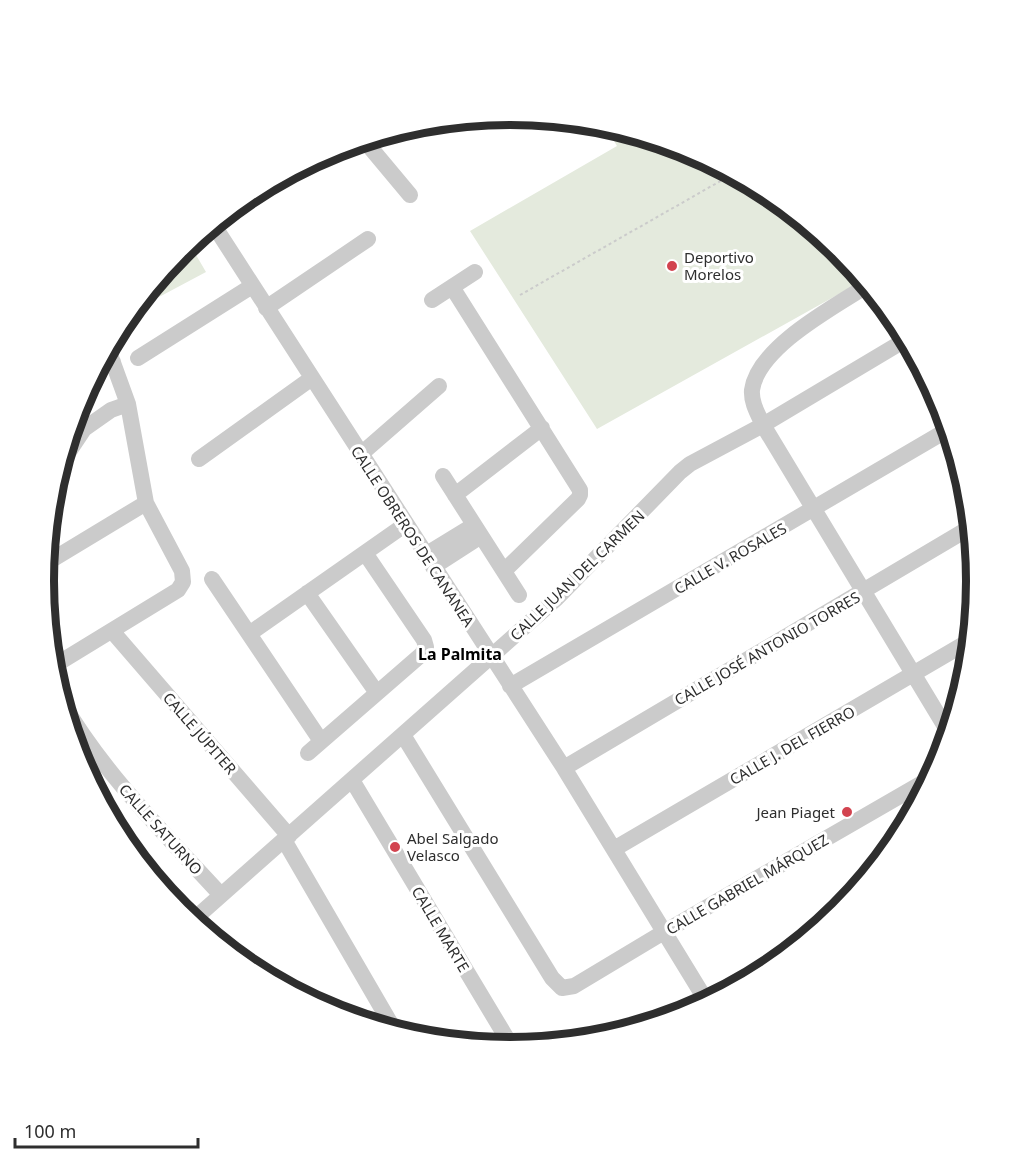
<svg xmlns="http://www.w3.org/2000/svg" width="1020" height="1162" font-family="'Noto Sans',sans-serif">
<style>
.pitch{fill:#e4eadd}
.lines{fill:none;stroke-linecap:round;stroke-linejoin:round}
.path{stroke:#cbcbcb;stroke-width:2;stroke-dasharray:3 3;stroke-linecap:butt}
.minor{stroke:#cbcbcb;stroke-width:16}
.poi-dot{fill:#d2434f;stroke:#fff;stroke-width:2}
.labels{text-anchor:middle;dominant-baseline:central;stroke-width:6;stroke-linejoin:round;paint-order:stroke}
.poi-label{font-size:15px;fill:#2e2e2e;stroke:#fff;text-anchor:start}
.street-label{font-size:15px;fill:#2e2e2e;stroke:#fff}
.neighbourhood-label{font-size:16px;font-weight:bold;fill:#000;stroke:#fff}
.rim{fill:none;stroke:#2e2e2e;stroke-width:8}
</style>
<rect width="100%" height="100%" fill="#fff"/>
<path class="pitch" d="M604 124 689 150 769 193 840 251 864 280 597 429 470 231 617 146Z
M189 243 206 272 129 313 180 251Z"/>
<g class="lines">
<path class="path" d="M520 295 731 175 728 171"/>
<path class="minor" d="M364 140 410 195
M213 224 564 768 707 1002
M868 285C834 307 758 347 752 390 751 403 758 414 763 425L949 733
M452 287 580 490V495L578 499 504 571
M432 300 475 272
M266 308 368 239
M138 358 252 286
M95 372 113 362
M361 454 439 386
M199 459 312 378
M60 465 84 429 111 410 128 404
M443 476 519 595
M455 495 542 428
M425 555 474 525
M45 564 146 503
M433 567 481 536
M212 579 321 741
M307 593 377 693
M112 631 289 836
M249 634 406 524
M52 667 178 590 183 582 182 571 146 503 128 404 108 349
M510 686 949 429
M62 702C104 774 165 834 221 895
M403 735 552 978 562 988 574 986 664 932 931 778
M308 753 422 654 426 647 424 640 365 553
M564 768 971 527
M352 780 512 1047
M284 840 395 1031
M614 849 971 640
M192 921 557 598 680 472 690 464 763 425 907 339"/>
</g>
<g class="poi-dot">
<circle cx="672" cy="266" r="6"/>
<circle cx="847" cy="812" r="6"/>
<circle cx="395" cy="847" r="6"/>
</g>
<g class="labels">
<g class="poi-label">
<text x="684" y="257">Deportivo<tspan x="684" dy="17">Morelos</tspan></text>
<text x="835" y="812" text-anchor="end">Jean Piaget</text>
<text x="407" y="838">Abel Salgado<tspan x="407" dy="17">Velasco</tspan></text>
</g>
<g class="street-label">
<text transform="translate(413 536) rotate(57)">CALLE OBREROS DE CANANEA</text>
<text transform="translate(730 558) rotate(-30)">CALLE V. ROSALES</text>
<text transform="translate(577 575) rotate(-44)">CALLE JUAN DEL CARMEN</text>
<text transform="translate(767 648) rotate(-30)">CALLE JOSÉ ANTONIO TORRES</text>
<text transform="translate(200 733) rotate(49)">CALLE JÚPITER</text>
<text transform="translate(792 745) rotate(-30)">CALLE J. DEL FIERRO</text>
<text transform="translate(161 829) rotate(48)">CALLE SATURNO</text>
<text transform="translate(747 884) rotate(-30)">CALLE GABRIEL MÁRQUEZ</text>
<text transform="translate(441 929) rotate(59)">CALLE MARTE</text>
</g>
<g class="neighbourhood-label">
<text x="460" y="654">La Palmita</text>
</g>
</g>
<path d="M0 0H1020V1162H0ZM54 581a456 456 0 1 1 912 0a456 456 0 1 1-912 0Z" fill="#fff" fill-rule="evenodd"/>
<path class="rim" d="M54 581a456 456 0 1 1 912 0a456 456 0 1 1-912 0Z"/>
<path d="M15 1138v9h183v-9" fill="none" stroke="#2e2e2e" stroke-width="3"/>
<text x="24" y="1138" font-size="18" fill="#2e2e2e" stroke="#ffffff" stroke-width="4.5" paint-order="stroke">100 m</text>
</svg>
